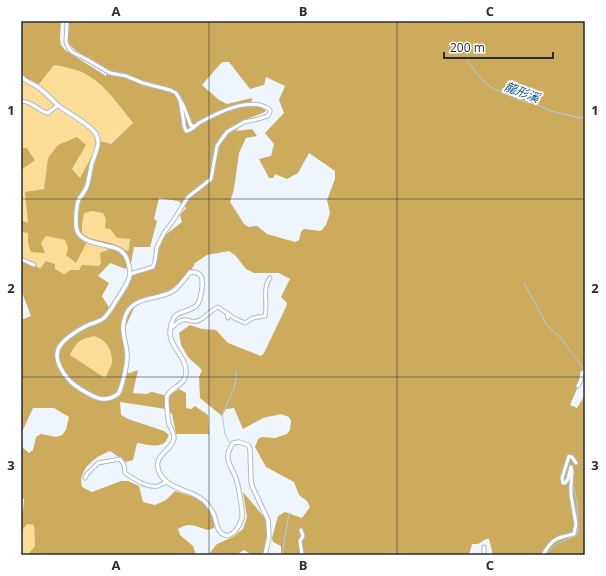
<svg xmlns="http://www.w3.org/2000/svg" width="606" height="576" font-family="'Open Sans','Noto Sans TC',sans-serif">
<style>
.green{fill:#fcdd97}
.forest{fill:#ccab5d;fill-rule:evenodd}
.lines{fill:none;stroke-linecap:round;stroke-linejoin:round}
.stream{stroke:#aecdf2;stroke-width:1}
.minor-casing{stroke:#adbac9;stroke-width:5}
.tertiary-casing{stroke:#adbac9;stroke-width:5.5}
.minor{stroke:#fff;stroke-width:3}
.tertiary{stroke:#fff;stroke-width:3.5}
.grid{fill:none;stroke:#272d33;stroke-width:1;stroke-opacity:0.55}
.labels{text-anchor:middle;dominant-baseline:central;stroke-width:4;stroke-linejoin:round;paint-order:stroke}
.water-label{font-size:12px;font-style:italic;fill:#004d94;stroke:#fff}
.neatline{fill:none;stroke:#272d33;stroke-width:1.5}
.grid-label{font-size:13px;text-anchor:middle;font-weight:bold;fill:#272d33}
</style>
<rect width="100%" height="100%" fill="#eff5fc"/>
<path class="green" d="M54 64C65 67 78 69 89 76 107 87 119 106 133 123L110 144 100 141 101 136C93 123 79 118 67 110 57 103 48 93 39 84Z
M21 80 34 87 68 116 92 130 97 147 80 178 72 169 48 158 44 189 28 224 21 220V170L35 159 27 148H21Z
M92 211 103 213C108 221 111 230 117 238L130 239 129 249 127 251 119 246 111 243 89 238 82 233V225L84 212Z
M21 232 29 233 28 243H41L46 236 65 240 76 262 87 242 110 249 99 266 82 265 79 270H71L64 274 55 269H40L34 264 21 258Z
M94 336C104 339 112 348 113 360 113 365 107 373 105 378L70 355C77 341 79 340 94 336Z
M27 524 34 525 35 546 30 552V555H21V536L22 535 23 529Z"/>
<path class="forest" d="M21 21H61L60 38 61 45 65 50 106 76 109 70C100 65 72 51 69 43 66 37 68 27 69 21H585V370L570 405 577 408 585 395V555H493L489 539H486L478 544H472L469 555H281V546L273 542 272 538 278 516 285 512 302 518 310 507 307 501 299 495 294 482 266 467 255 447 258 439 262 437 275 438 287 434 290 430 291 421 289 417 281 414 263 418 243 429 234 408 226 409 222 416 200 398 199 377 202 370 188 357 181 345 179 333 190 325 202 329 216 330 228 343 261 356 264 353 286 307 287 303 281 297 290 279 279 273H254L246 269 235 255 229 251 207 255 195 263 186 280 179 286 160 297 137 304 134 308 125 328 127 351 126 372 130 373 138 370 133 393 146 394 152 392 168 396 179 389 186 393V408L191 409 195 406 208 415 209 434H176L172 414 166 409 120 402 121 415 128 419 164 431 169 435C168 436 167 440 166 441 160 449 145 444 137 443L133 460 126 462 110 451C96 456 77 470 82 487L92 492 121 481H128L139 486 143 502 155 505 166 500 175 491 197 498 210 510 214 522V528L208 530C196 527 189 521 178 529L180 535 193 546 196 555H30V552L35 546 34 525 27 524 23 529 22 535 21 536V512H23L24 499 21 497V446L29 453 33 450 36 437 41 434 56 437 62 435 66 430 69 417 54 408H33L21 434V320L31 316 23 295 21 293V258C28 260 34 264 40 269L46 261 55 264V269L64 274 71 270H79L82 265 99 266 101 263 100 253 110 249 87 242 76 263 66 255 68 248 65 240 46 236 41 243 45 253 31 252 28 243V233L21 232V220L28 223 25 192 44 189 48 158 58 145 77 137 86 145 72 169 80 178 100 141 111 144 133 123C119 106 107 87 89 76 78 69 65 67 54 65L39 84 34 87 21 80ZM222 62H229L250 89 264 85 266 77 285 86 279 100 284 113 265 133 274 144 271 156 259 159 269 178H273L275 174 287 179 298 173 309 153 335 171V179L327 200 330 213 326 225 321 231 304 229 301 232 299 240 295 242 267 234 257 226 248 227 244 224 230 202 234 189 239 153 246 138 257 136 252 129 236 131 244 120 265 112 266 104 251 107 252 98 227 104 219 100 202 85ZM159 198 178 201 186 208 180 215 182 222 164 236 152 267 128 278 125 289 110 309 102 296 109 283 98 276 110 263 123 268 130 269 134 247H150L157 221 154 219ZM92 211 103 213 106 219 105 228 110 229 117 238 130 239 129 249 127 251 119 246 111 243 89 238 82 233V225L84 213ZM94 336C104 339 112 348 112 360 113 365 107 373 105 378L70 355C77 341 79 340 94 336Z
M21 148H27L35 160 21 170Z
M243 492 269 523 263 555H252L244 550 236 555H204L209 554 217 544 233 537 243 529 247 517Z"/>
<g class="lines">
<path class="stream" d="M466 58 479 77 489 86 496 90 525 102 536 104 551 111 576 117 585 118
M524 283 547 325 560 337 583 368
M229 442 225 434 222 414 234 389 236 378V371
M584 443 585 442
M282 555 289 513
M546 555C556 540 563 543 577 535L578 531 577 504 574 487"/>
<g class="minor-casing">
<path id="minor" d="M67 21 66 42 68 47 72 52 88 60 110 73 126 76 143 83 170 90 176 93 184 107 191 126H195
M21 101C35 102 39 112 48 113L58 105
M21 259 34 265
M130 274 153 267 155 261 157 247 164 233 173 221 188 197 211 179 217 146 221 140 227 132 244 122 254 120 268 116 270 112V110C251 95 217 113 199 123 195 126 191 131 186 131L184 126 183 117 180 100
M227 313 234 318 245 323 253 318 265 316C268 304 262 287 270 278
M171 329C186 311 189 326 200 320 207 316 211 310 218 307L227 313 228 318
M578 386 581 380 582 373 585 371
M85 478 87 474 98 463 120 459 124 465 125 473C134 479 146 488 158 486 161 485 164 483 167 482
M301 530 303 536 300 541 302 555
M484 547V555
M543 555C552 538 557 538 574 534L576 524 571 495V486L572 473 571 467 568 479 565 483H563L562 478 569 456 572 457 576 463"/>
</g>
<g class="tertiary-casing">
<path id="tertiary" d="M21 76C25 82 33 83 39 88 47 94 53 101 60 107 70 114 89 124 96 134 102 144 93 157 91 167 90 173 89 179 87 186 85 191 82 195 79 199 76 206 75 224 77 231 85 248 116 242 124 254 128 258 129 266 130 272 131 279 125 286 122 292 116 300 111 311 104 318 99 322 92 323 86 326 78 330 60 341 58 350 54 360 63 374 70 381 76 387 95 399 103 399 108 399 114 397 118 394 122 389 128 361 127 354 126 339 120 332 125 317 132 295 157 301 173 291 180 286 185 279 190 272 194 272 198 272 201 276 204 281 201 300 197 305 191 311 180 311 175 316 172 320 170 328 170 333 170 347 186 357 186 371 187 385 172 386 167 396 166 401 168 419 169 424 171 428 174 433 174 438 173 451 150 455 160 474 167 486 181 489 193 494 202 498 210 506 214 515 217 522 216 532 225 535 228 536 231 535 233 533 237 530 241 522 242 518 243 511 238 482 235 476 233 470 227 463 228 456 228 452 231 446 233 443L239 442 248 445 250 449 251 480 252 486 268 520 269 537 265 555"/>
</g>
<use href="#minor" class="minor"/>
<use href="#tertiary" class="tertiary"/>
</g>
<path class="grid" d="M209 21V555M397 21V555M21 199H585M21 377H585"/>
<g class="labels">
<g class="water-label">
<text transform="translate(522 92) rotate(21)">龍形溪</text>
</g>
</g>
<rect width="606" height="576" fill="none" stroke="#ffffff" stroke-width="44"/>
<path d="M444 52v6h109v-6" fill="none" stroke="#272d33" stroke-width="2"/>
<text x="450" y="52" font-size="12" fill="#272d33" stroke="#ffffff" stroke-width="3" paint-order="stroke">200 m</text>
<rect x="22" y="22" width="562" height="532" class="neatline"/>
<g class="grid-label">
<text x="116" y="16">A</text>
<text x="303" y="16">B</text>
<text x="490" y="16">C</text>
<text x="11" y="115">1</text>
<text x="595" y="115">1</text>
<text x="11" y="293">2</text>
<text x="595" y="293">2</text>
<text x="11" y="470">3</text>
<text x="595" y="470">3</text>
<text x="116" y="570">A</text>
<text x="303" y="570">B</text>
<text x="490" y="570">C</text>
</g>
</svg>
